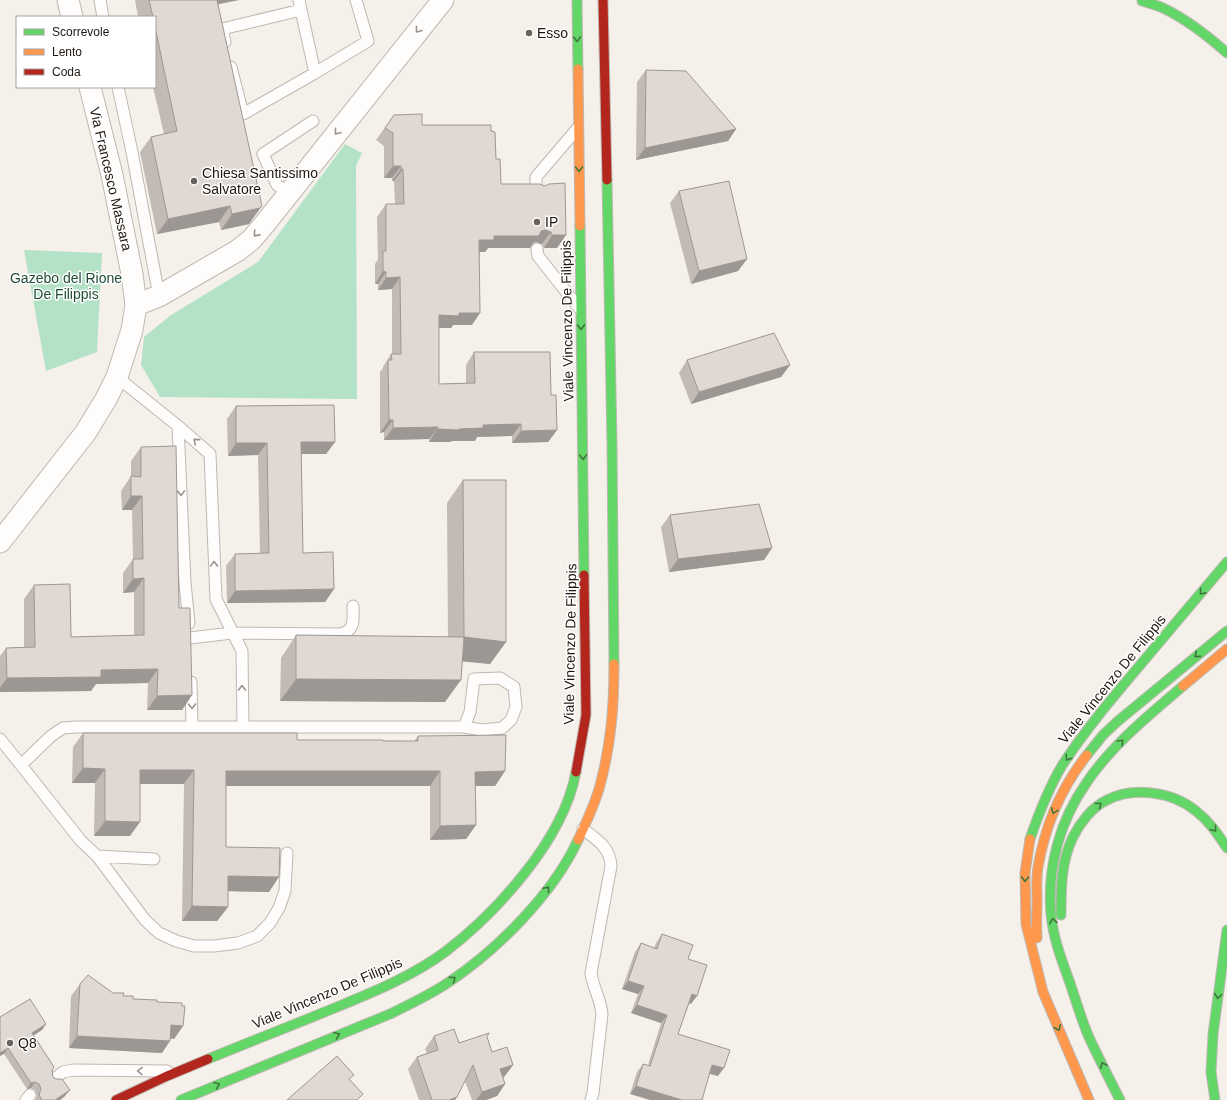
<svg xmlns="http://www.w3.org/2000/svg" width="1227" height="1100" font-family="Helvetica,sans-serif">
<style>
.green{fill:#b4e2c6}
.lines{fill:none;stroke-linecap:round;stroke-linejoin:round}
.lane-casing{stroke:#beb8b2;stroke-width:13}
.street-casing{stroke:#beb8b2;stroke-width:23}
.fast-casing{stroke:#beb8b2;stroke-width:11}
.slow-casing{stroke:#beb8b2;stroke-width:11}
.jam-casing{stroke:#beb8b2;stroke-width:11}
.lane{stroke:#fefdfc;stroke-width:11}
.street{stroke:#fefdfc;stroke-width:21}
.fast{stroke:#63d668;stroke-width:9}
.slow{stroke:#ff974d;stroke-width:9}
.jam{stroke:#b3261e;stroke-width:9}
.wall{fill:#c1bab5}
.shaded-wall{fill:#9d9794}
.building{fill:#e0d8d3;stroke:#9d9794}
.oneway{stroke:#999592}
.oneway2{stroke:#40763c}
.poi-dot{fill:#6a625c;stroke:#fff;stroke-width:1.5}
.labels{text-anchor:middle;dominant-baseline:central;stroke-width:3;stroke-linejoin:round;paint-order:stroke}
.poi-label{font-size:14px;fill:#1e1610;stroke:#fff;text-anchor:start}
.street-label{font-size:14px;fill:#1e1610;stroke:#fff}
.park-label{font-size:14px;fill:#1f4b35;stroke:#fff}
</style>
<rect width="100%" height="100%" fill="#f6f0ea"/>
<path class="green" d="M345 144 362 153 356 166 357 399 160 397 141 365 144 337 171 315 258 262Z
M24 250 102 253 97 352 46 371Z"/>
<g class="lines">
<g class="lane-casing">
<path id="lane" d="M100 0 103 17
M299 0 301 10
M225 42 222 29 301 10 315 73
M231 67 243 114 315 73 368 41 356 0
M118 87 132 152 159 296
M536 191V177L577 129
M289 193 277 185 263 154 313 121
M537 249 538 256 579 308
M117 377 178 426 210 454 216 599 242 651 243 727
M178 426 185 583 189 623
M190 638 232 633 340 634C356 631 353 619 353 606
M191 682 192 727
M0 739 21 765 51 736 63 728 76 727H464L482 730 502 728 511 720 516 707 514 687 500 678 474 679 470 712 464 727
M21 765 81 841 97 856 154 859
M583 829C597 840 610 847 611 866L591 973C593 988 601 1000 602 1014L593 1093 591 1100
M97 856 145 920 159 933 176 941 194 946H214L238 943 257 936 270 923 279 908 285 891 287 853
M54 1079 63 1072 73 1070 167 1071
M26 1100 30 1095"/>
</g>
<g class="street-casing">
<path id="street" d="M68 0 72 17
M136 305 159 296 237 251 251 240 263 226 443 0
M0 542 86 432 106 399 117 377 132 330 136 305 132 274 112 175 90 87"/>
</g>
<g class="fast-casing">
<path id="fast" d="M577 0 578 69
M1142 1C1149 3 1156 5 1163 8 1186 19 1208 36 1227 53
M607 180 612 444 614 664
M580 226 584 575
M1087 755 1103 735 1118 721 1227 631
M1030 839C1039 813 1049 787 1063 764 1086 729 1114 696 1141 664 1170 630 1198 596 1227 562
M1061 915C1061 889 1061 861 1073 837 1080 823 1092 807 1107 800 1134 786 1173 792 1196 811 1210 822 1217 833 1227 848
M208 1059C249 1042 291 1026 332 1009 371 993 411 977 445 952 475 929 501 903 524 874 548 844 569 809 576 772
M181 1100 390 1014C410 1004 430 995 449 982 498 949 553 894 578 840
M1120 1100C1109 1078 1098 1057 1088 1035 1081 1018 1076 1001 1070 983 1062 961 1053 938 1051 914 1047 867 1060 820 1087 782 1112 745 1149 715 1183 686
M1215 1100 1211 1072 1213 1034 1227 930"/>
</g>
<g class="slow-casing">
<path id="slow" d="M578 69 580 226
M1183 686 1227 649
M1030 839 1025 873 1026 924 1043 992 1089 1100
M578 840C586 823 594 806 599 789 611 746 614 707 614 664
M1037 938C1036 926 1037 913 1037 901 1037 890 1036 878 1038 867 1045 826 1061 788 1087 755"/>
</g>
<g class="jam-casing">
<path id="jam" d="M603 0 607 180
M576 772 586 715 584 575
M116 1100 165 1077 208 1059"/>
</g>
<use href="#lane" class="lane"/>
<use href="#street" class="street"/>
<use href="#fast" class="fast"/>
<use href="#slow" class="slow"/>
<use href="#jam" class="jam"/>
</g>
<path class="wall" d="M135 0H239L218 4 251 222 249 224 221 230 219 222 157 234 140 152 151 137 164 134 153 87H155V17H138Z
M646 70 736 129 728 141 636 160 637 82Z
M394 115 422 125 491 131 501 184 566 235 557 248H544L542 244 536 242 533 243 530 248H488L485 252H480L472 325H453L451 328H439V384L466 383V365L474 352 551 395 557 430 548 442 512 443V436L477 437 475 441H451V442H429V439L384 440V432L380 433V372L383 368V367L391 354H392V289L378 290V284H375V264L378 259 377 217 386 204H395L394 181H392V178H384V146L376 140Z
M679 191 747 259 738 271 691 284 670 203Z
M687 360 790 365 781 377 691 404 679 373Z
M236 406 335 442 326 454H301L303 553 334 589 325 602 227 603 226 566 235 554 260 553 258 455 228 456 227 419Z
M141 447 179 608 192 695 182 710H147L148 683 96 684 91 691 0 692V656L6 648 24 647V599L34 585 71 637 134 636V592L123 593V573L133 559 132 510H122L121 491 131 476V461Z
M463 480 506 642 490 664 463 661 445 702 280 701 281 658 296 635 448 637 447 503Z
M670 515 772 548 764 560 669 572 661 527Z
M83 733 297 740 414 741 418 736 505 771 495 786H475L476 825 466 839 430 840V786H226V847L269 892 228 891V907L217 921H182L184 784H140L130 836H94L95 783H72L73 747Z
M662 934 688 959 691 1004 689 1003 678 1034 718 1076 710 1074 630 1094 637 1072 643 1064 648 1065 661 1023 631 1013 638 994 622 989 635 952 641 943 654 948 656 943Z
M80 984 123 996 133 999 157 1002 183 1026 174 1039 170 1038 162 1053 69 1048 71 996Z
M0 1017 46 1024 42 1030 34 1035 52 1070 53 1077 65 1096 60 1100H35L37 1096 35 1090 31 1088 27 1089 4 1054Z
M434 1036 459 1043 487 1037 492 1052 513 1065 504 1077H503L505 1084 497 1096 486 1100H472L465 1081 455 1100H419L408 1069 417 1057 427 1053 425 1049Z"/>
<path class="shaded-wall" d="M209 0H239L204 7Z
M736 129 728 141 636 160 645 148Z
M393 166H401L392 178H384Z
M401 169H403L394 181H392Z
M230 206 219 222 157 234 168 219Z
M262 206 249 224 221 230 232 214Z
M545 230 551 232 542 244 536 242 533 243 530 248H488L485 252H471L479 240 494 236 541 231Z
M552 235H566L557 248H544Z
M747 259 738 271 691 284 699 271Z
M383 271 386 272 378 284H375Z
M400 277 392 289 378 290 386 278Z
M459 313H480L472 325H453L451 328H430L439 315Z
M790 365 781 377 691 404 699 392Z
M389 420H393L384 432 380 433Z
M521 424 512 436 477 437 475 441H451V442H429L437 429H459L483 425Z
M438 427 429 439 384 440 393 428Z
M557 430 548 442 512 443 521 431Z
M301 442H335L326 454H292Z
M236 443H267L258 455 228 456Z
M131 496H142L132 510H122Z
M772 548 764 560 669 572 678 559Z
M144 578 134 592 123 593 133 579Z
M334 589 325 602 227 603 235 591Z
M464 637 506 642 490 664 448 660Z
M158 669 148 683 96 684 91 691 0 692V688L7 678 101 670Z
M296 679 461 680 445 702 280 701Z
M192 695 182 710H147L157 696Z
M83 768 105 769 95 783H72Z
M140 770H194L184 784H130Z
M226 771H440L430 786H216Z
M505 771 495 786H465L475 772Z
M105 821 140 822 130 836H94Z
M476 825 466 839 430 840 440 826Z
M228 876 279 877 269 892 218 891Z
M192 906 228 907 217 921H182Z
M628 981 644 986 638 994 622 989Z
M692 994 697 996 691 1004 687 1002Z
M637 1005 667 1015 661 1023 631 1013Z
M46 1024 42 1030 28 1039 32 1033Z
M171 1025 183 1026 174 1039 162 1037Z
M77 1036 170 1041 162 1053 69 1048Z
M8 1048 4 1054 0 1056V1053Z
M513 1065 504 1077 491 1081 500 1069Z
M712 1065 724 1068 718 1076 707 1073Z
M35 1082 31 1088 27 1089 31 1083Z
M505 1084 497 1096 486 1100H476L482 1092Z
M636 1086 682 1100H650L630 1094Z
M70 1090 65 1096 60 1100H55Z
M457 1097 455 1100H449Z"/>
<path class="building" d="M149 0H217L262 206 260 208 232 214 230 206 168 219 151 137 177 131 155 27V17H153Z
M646 70 686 71 736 129 645 148Z
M422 114V125H491V131L495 132 496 159H500L501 184H540L545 186 549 184 565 183 566 235H552L551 232 545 230 541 231 539 236H494V240H479L480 313H459V316L439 315V384L475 383 474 352H550L551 395H556L557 430 521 431V424L483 425V428L459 429V430L437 429 438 427 393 428V420H389L388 360H392L391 354H401L400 277 386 278V272L383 271V251H386V204H404L403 169H401V166H393V133L385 128 394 115Z
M729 181 747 259 699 271 679 191Z
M774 333 790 365 699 392 687 360Z
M334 405 335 442H301L303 553 333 552 334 589 235 591V554L269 553 267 443H236V406Z
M176 446 179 608H190L192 695 157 696 158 669 101 670V677L7 678 6 648 35 647 34 585 70 584 71 637 144 635V578L133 579V559H143L142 496H131V476L141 477V447Z
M463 480H506V642L464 637Z
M759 504 772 548 678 559 670 515Z
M296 635 464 637 461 680 296 679Z
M83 733H297V740H383V741H418V736L506 735 505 771 475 772 476 825 440 826V771H226V847L280 848 279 877 228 876V907L192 906 194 770H140V822L105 821V769L83 768Z
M662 934 693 945 688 959 707 965 697 996 692 994 678 1034 730 1050 724 1068 712 1065 702 1100H682L636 1086 643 1064 650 1066 667 1015 637 1005 644 986 628 981 641 943 657 949Z
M88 975 113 993H124L123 996H133V999L157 1000V1002L182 1003V1006H185L183 1026 171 1025 170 1041 77 1036 80 984Z
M30 999 46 1024 32 1033 54 1067 52 1070 53 1077 56 1079H62L70 1090 55 1100H42L39 1095 41 1089 39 1084 35 1082 31 1083 8 1048 0 1053V1017Z
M454 1029 459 1043 489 1033 487 1037 492 1052 507 1047 513 1065 500 1069 505 1084 482 1092 473 1065 457 1097 449 1100H432L417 1057 438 1050 434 1036Z
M337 1056 354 1075 349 1079 363 1094 357 1100H287Z"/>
<defs><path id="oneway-chevron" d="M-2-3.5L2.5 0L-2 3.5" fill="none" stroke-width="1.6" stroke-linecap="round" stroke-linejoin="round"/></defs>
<g class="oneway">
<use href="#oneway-chevron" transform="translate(418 30) rotate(128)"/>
<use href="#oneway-chevron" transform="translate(337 132) rotate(128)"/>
<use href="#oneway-chevron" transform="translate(256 234) rotate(132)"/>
<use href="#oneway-chevron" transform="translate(196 441) rotate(-139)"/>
<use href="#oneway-chevron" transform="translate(181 493) rotate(88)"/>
<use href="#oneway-chevron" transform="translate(214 564) rotate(-92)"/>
<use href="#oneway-chevron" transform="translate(242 688) rotate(-91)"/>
<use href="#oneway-chevron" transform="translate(192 706) rotate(89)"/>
<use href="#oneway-chevron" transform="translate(140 1071) rotate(-179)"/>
</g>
<g class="oneway2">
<use href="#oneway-chevron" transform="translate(577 39) rotate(89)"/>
<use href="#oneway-chevron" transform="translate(579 169) rotate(89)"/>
<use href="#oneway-chevron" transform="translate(581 327) rotate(89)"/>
<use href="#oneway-chevron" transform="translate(583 457) rotate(89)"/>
<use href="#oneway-chevron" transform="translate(1202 592) rotate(130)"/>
<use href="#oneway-chevron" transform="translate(1197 655) rotate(140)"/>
<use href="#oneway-chevron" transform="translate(1121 742) rotate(-45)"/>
<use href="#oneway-chevron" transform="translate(1068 758) rotate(123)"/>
<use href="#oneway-chevron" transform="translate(1099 805) rotate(-36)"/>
<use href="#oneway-chevron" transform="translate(1054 811) rotate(111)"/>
<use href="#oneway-chevron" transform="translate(1214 829) rotate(51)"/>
<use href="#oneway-chevron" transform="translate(1025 879) rotate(91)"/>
<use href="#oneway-chevron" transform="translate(547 889) rotate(-51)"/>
<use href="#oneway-chevron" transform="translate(1053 921) rotate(-99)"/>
<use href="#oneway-chevron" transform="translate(453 979) rotate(-36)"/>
<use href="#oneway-chevron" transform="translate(1218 996) rotate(98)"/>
<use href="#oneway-chevron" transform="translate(1058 1028) rotate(67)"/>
<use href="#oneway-chevron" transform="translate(337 1035) rotate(-22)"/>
<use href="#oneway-chevron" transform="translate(1103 1065) rotate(-115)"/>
<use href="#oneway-chevron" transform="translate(217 1085) rotate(-22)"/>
</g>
<g class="poi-dot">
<circle cx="529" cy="33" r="4"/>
<circle cx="194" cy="181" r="4"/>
<circle cx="537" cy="222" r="4"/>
<circle cx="10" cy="1043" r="4"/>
</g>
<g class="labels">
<g class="poi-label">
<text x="537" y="33">Esso</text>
<text x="202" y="173">Chiesa Santissimo<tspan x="202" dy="16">Salvatore</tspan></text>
<text x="545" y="222">IP</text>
<text x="18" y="1043">Q8</text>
</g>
<g class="street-label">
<text transform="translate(111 179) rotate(77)">Via Francesco Massara</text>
<text transform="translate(567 321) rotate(-91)">Viale Vincenzo De Filippis</text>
<text transform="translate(570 644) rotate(-89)">Viale Vincenzo De Filippis</text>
<text transform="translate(1112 679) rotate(-51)">Viale Vincenzo De Filippis</text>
<text transform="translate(327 993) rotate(-23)">Viale Vincenzo De Filippis</text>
</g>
<g class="park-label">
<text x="66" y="278">Gazebo del Rione<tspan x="66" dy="16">De Filippis</tspan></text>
</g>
</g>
<rect x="16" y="16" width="140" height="72" fill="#ffffff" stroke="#a5a29f"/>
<rect x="24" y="29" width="20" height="6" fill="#63d668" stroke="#a5a29f"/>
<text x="52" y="36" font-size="12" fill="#1e1610">Scorrevole</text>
<rect x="24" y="49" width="20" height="6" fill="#ff974d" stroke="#a5a29f"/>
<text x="52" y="56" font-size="12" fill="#1e1610">Lento</text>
<rect x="24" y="69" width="20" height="6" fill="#b3261e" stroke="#a5a29f"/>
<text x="52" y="76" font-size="12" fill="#1e1610">Coda</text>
</svg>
